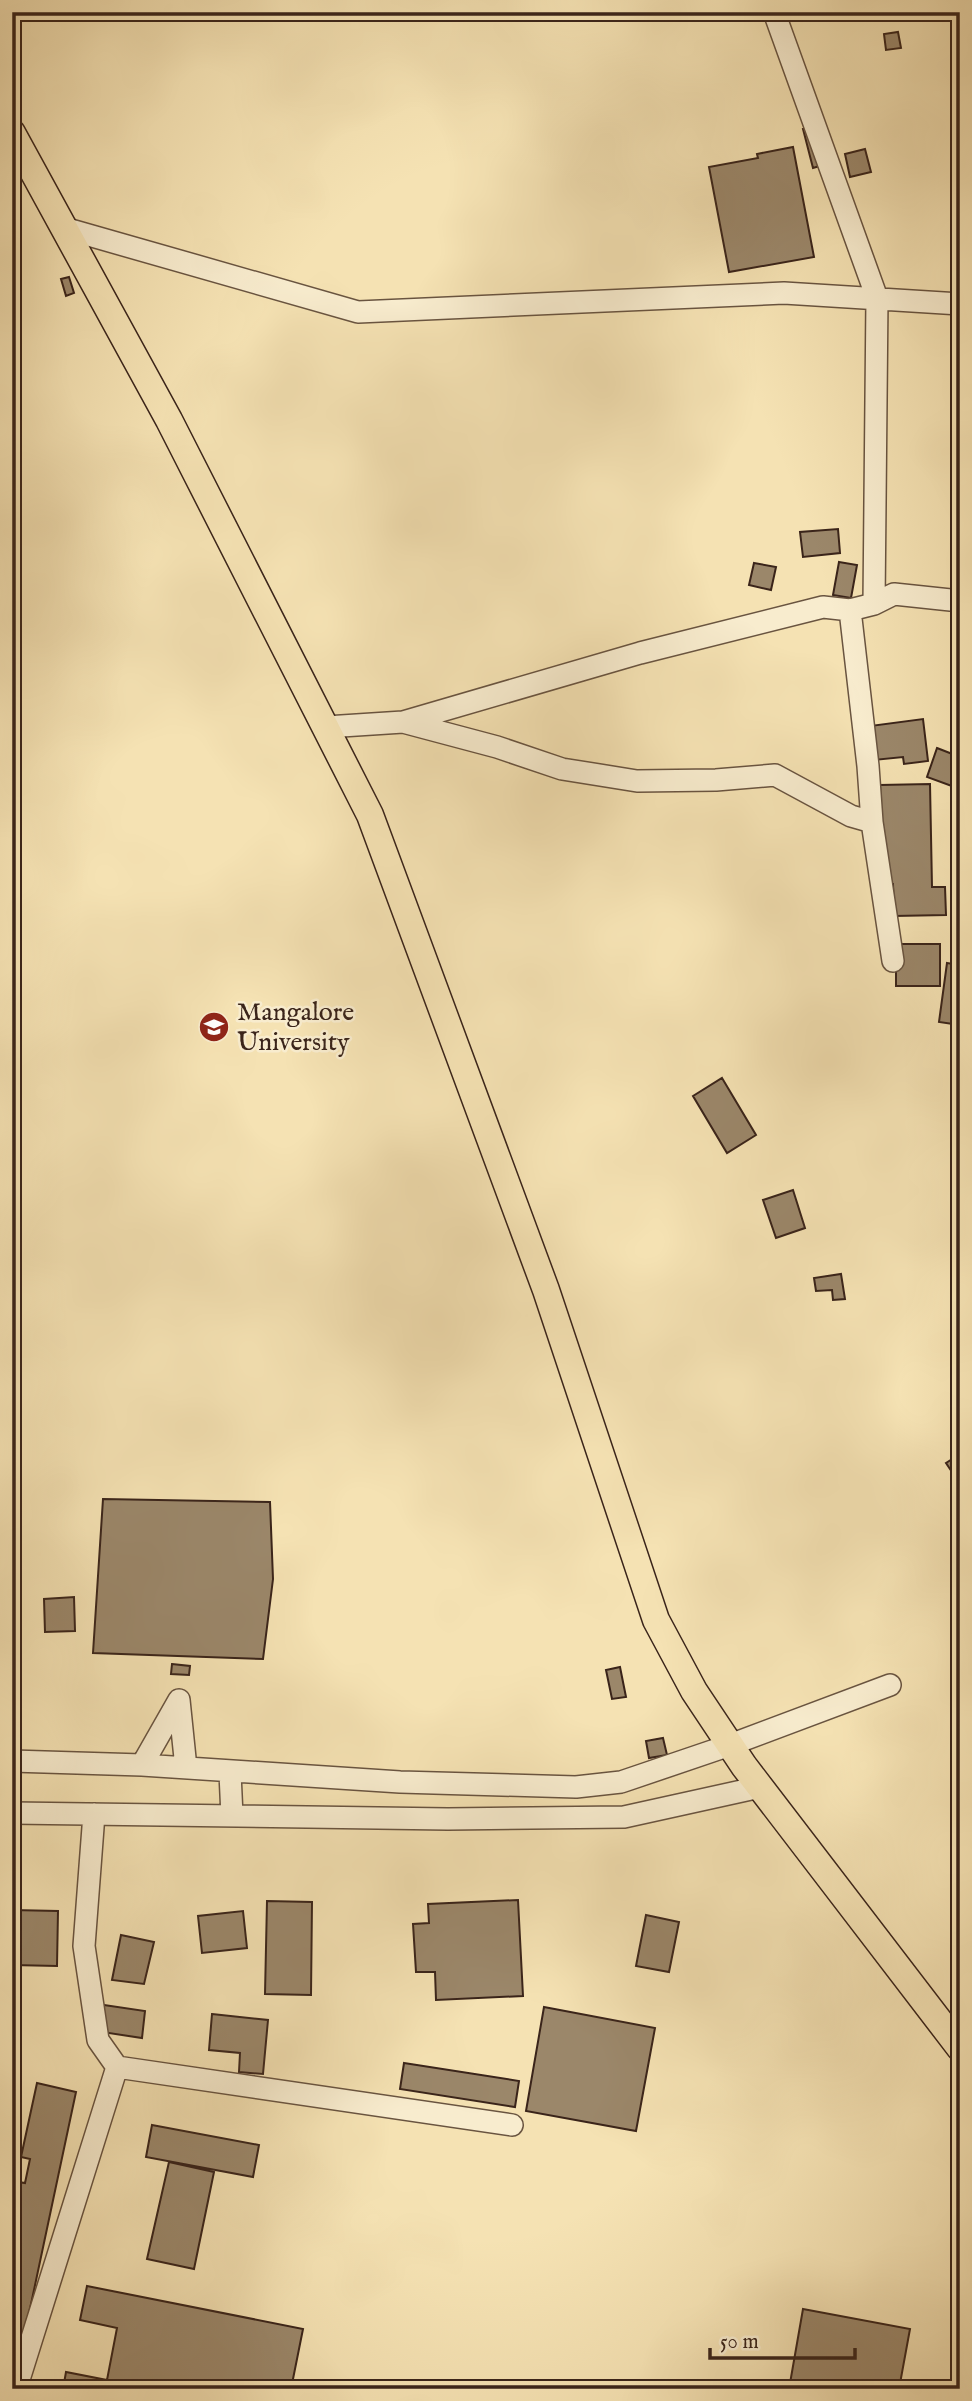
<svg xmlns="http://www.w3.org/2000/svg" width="972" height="2401" font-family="'IM FELL English',serif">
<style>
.building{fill:#9b876a;stroke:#3a241a;stroke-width:2}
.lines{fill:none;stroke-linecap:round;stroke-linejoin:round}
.minor-casing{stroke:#695440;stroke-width:24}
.major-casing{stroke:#3a241a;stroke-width:29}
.minor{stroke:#f8ecce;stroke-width:21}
.major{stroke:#f5e2b3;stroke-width:26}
.labels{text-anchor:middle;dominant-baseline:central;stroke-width:5;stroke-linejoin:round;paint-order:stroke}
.poi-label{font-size:26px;fill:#3a241a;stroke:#f8ecce;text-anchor:start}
</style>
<rect width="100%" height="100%" fill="#f5e2b3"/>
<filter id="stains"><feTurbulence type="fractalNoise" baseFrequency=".00286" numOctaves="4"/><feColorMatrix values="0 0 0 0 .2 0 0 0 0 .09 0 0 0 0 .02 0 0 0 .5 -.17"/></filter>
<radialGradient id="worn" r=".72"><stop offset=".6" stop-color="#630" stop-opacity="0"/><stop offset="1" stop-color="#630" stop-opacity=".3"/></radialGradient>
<path class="building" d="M898 32 901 48 886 50 884 34Z
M813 126 823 165 813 168 803 129Z
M793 147 814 257 729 272 709 167 758 158 757 154Z
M865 149 871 172 850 177 845 154Z
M69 277 74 293 66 296 61 279Z
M838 529 840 553 803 557 800 532Z
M839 562 857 565 851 598 833 595Z
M754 563 776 567 771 590 749 585Z
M923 719 928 761 904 764 903 757 874 760 870 726Z
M937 748 960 757V789L927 777Z
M930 784 932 887H945L946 915 894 916 893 884H883L880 785Z
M896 944H940V986H896Z
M947 963 960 965V1025L939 1022Z
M722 1078 756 1135 727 1153 693 1096Z
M793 1190 805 1228 776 1238 763 1200Z
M841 1274 845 1299 833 1300 832 1290 816 1291 814 1278Z
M960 1454V1484L946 1463Z
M103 1499 270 1502 273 1579 263 1659 93 1653Z
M74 1597 75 1631 45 1632 44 1599Z
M172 1664 190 1666 189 1675 171 1674Z
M620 1667 626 1697 612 1699 606 1670Z
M663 1738 667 1755 649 1758 646 1741Z
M518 1900 523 1996 436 2000 435 1972H416L413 1924 429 1923 428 1904Z
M267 1901 312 1902 311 1995 265 1994Z
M12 1910 58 1911 57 1966 12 1965Z
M243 1911 247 1948 202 1953 198 1916Z
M646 1915 679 1922 669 1972 636 1966Z
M121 1935 154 1942 144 1984 112 1980Z
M104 2005 145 2011 142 2038 102 2032Z
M544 2007 655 2028 636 2131 526 2111Z
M212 2014 268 2020 263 2074 239 2072 240 2053 209 2050Z
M404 2063 519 2081 515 2107 400 2089Z
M37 2083 76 2092 24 2337 12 2334V2181L25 2183 30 2159 21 2157Z
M152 2125 259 2145 253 2177 146 2157Z
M169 2162 214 2172 194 2269 147 2259Z
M87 2286 303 2329 291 2389H63L66 2372 107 2380 117 2328 80 2320Z
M803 2309 910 2329 899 2389H789Z"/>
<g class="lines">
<g class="minor-casing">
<path id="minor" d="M774 12 877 298 874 604
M64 228 358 312 784 293 960 304
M850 610 868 766 872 822
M403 722 640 653 823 607 850 610 874 604 894 594 960 601
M326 727 403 722 497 747 562 769 637 781 716 780 775 775 851 816 872 822 893 961
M12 1761 142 1765 400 1782 576 1787 621 1782 730 1745 890 1685
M142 1765 179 1700 186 1768
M230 1773 232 1816
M12 1813 448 1819 624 1817 760 1787
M94 1814 84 1946 98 2040 117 2067
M16 2389 117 2067 512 2125"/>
</g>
<g class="major-casing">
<path id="major" d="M12 133 169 420 370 815 546 1290 656 1620 694 1691 744 1766 960 2048"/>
</g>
<use href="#minor" class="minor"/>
<use href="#major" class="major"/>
</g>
<defs>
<g id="university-disc" transform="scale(1.575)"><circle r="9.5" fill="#8f2418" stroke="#f8ecce"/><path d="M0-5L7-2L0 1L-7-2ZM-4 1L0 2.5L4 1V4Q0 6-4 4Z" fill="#fff"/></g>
</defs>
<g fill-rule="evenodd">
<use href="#university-disc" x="214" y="1027"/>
</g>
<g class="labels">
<g class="poi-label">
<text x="237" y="1012">Mangalore<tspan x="237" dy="30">University</tspan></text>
</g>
</g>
<rect width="972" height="2401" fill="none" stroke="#f5e2b3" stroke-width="42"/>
<rect x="14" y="14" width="944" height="2373" fill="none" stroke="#3a241a" stroke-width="3.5"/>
<rect x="21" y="21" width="930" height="2359" fill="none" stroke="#3a241a" stroke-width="2"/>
<path d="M710 2348v10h145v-10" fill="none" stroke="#3a241a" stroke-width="3.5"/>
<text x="720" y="2348" font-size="21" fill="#3a241a" stroke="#f8ecce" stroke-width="5" paint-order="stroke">50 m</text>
<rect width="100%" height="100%" filter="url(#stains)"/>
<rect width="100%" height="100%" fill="url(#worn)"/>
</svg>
